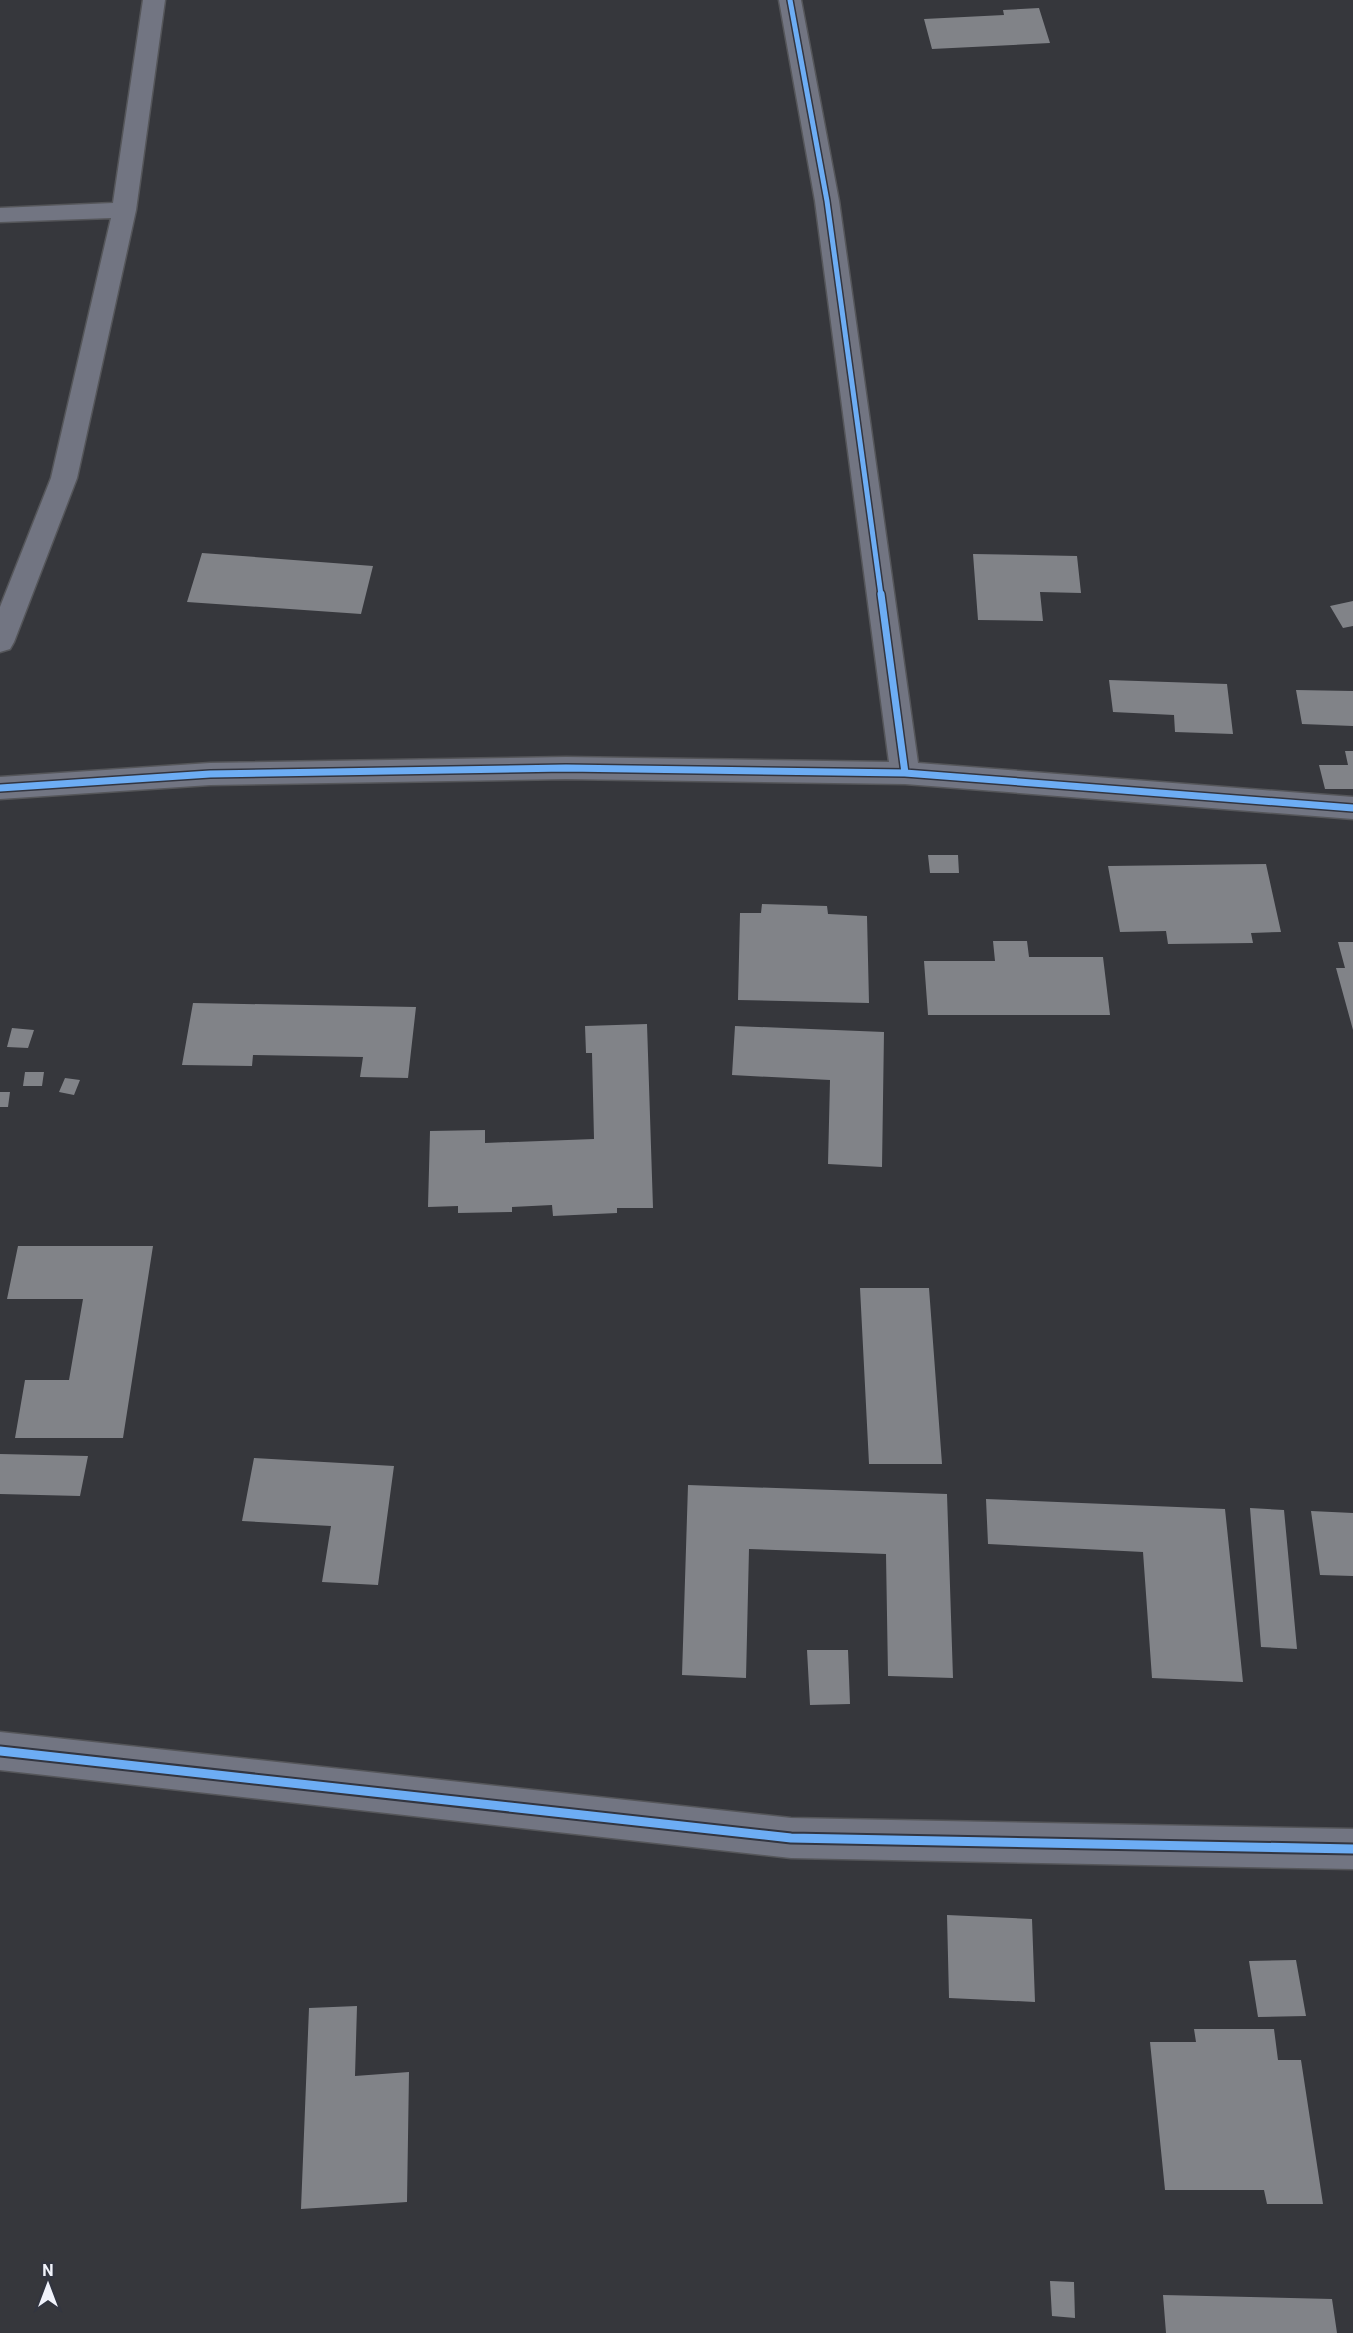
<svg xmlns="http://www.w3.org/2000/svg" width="1353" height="2333" font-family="Roboto,sans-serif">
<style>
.building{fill:#818388}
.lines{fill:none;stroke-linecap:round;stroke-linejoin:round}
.minor-casing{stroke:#55565a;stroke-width:3}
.minor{fill:#727582;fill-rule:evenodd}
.cycleway-far2-casing{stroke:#323540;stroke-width:8}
.cycleway-far1-casing{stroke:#323540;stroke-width:10}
.cycleway-casing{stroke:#323540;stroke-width:13}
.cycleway-far2{stroke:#6dadf4;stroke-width:5}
.cycleway-far1{stroke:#6dadf4;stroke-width:7}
.cycleway{stroke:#6dadf4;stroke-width:9}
</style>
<rect width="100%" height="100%" fill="#36373c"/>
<path class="building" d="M1039 8 1050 43 932 49 924 19 1004 15 1003 10Z
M202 553 373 566 361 614 187 602Z
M973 554 1077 556 1081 593 1040 592 1043 621 978 620Z
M1353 601V626L1343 628 1330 606Z
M1109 680 1227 684 1233 734 1175 732 1174 715 1113 712Z
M1296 690 1353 691V726L1302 724Z
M1345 751H1353V789H1325L1319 765H1348Z
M928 855H958L959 873H930Z
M1266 864 1281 932 1251 933 1253 943 1168 944 1166 931 1120 932 1108 866Z
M762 904 827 906 828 914 867 916 869 1003 738 1000 740 913H761Z
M993 941H1027L1029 957H1103L1110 1015H928L924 961H995Z
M1338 942H1353V1030L1336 968H1345Z
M193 1003 416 1007 408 1078 360 1077 363 1057 253 1055 252 1066 182 1065Z
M647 1024 653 1208H617V1213L553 1216 552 1205 512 1207V1212L458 1213V1206L428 1207 430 1131 485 1130V1143L594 1139 592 1053H586L585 1026Z
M735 1026 884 1032 882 1167 828 1164 830 1080 732 1075Z
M12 1028 34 1030 28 1048 7 1047Z
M25 1072H44L42 1086H23Z
M65 1078 80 1080 74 1095 59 1092Z
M0 1092H10L8 1107H0Z
M18 1246H153L123 1438H15L25 1380H69L83 1299H7Z
M860 1288H929L942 1464H869Z
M0 1454 88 1456 80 1496 0 1494Z
M254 1458 394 1466 378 1585 322 1582 331 1526 242 1521Z
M688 1485 947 1494 953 1678 888 1676 886 1554 749 1549 746 1678 682 1675Z
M986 1499 1225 1509 1243 1682 1152 1678 1143 1552 988 1544Z
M1250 1508 1284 1510 1297 1649 1261 1647Z
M1311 1511 1353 1513V1576L1320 1575Z
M807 1650H848L850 1704 810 1705Z
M947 1915 1032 1919 1035 2002 949 1998Z
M1296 1960 1306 2016 1258 2017 1249 1961Z
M357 2006 355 2076 409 2072 407 2202 301 2209 309 2008Z
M1194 2029H1274L1278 2060H1301L1323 2204H1267L1264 2190H1165L1150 2042H1196Z
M1050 2281 1074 2282 1075 2318 1052 2316Z
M1163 2295 1332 2299 1337 2333H1166Z"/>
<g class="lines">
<g class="minor-casing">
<path id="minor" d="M143 0H165L136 210 77 478 14 642 10 649 0 652V607L51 478 111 218 0 222V208L113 203Z
M779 0H801L839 201 918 763 1353 797V819L905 784 566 779 210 785 0 799V777L210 763 566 757 889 762 815 201Z
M0 1732 791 1818 1353 1829V1869L791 1858 0 1770Z"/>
</g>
<use href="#minor" class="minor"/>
<g class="cycleway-far2-casing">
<path id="cycleway-far2" d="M790 0 827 201 881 595"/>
</g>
<g class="cycleway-far1-casing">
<path id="cycleway-far1" d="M881 594 905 773
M0 788 210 774 566 768 905 773 1353 808"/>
</g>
<g class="cycleway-casing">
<path id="cycleway" d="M0 1751 791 1838 1353 1849"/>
</g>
<use href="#cycleway-far2" class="cycleway-far2"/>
<use href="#cycleway-far1" class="cycleway-far1"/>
<use href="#cycleway" class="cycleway"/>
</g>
<g transform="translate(48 2285)" stroke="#323540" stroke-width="4.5" paint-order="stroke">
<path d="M0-4.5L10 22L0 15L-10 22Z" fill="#f1f3fb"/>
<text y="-9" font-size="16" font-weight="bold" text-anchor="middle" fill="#f1f3fb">N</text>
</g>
</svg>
